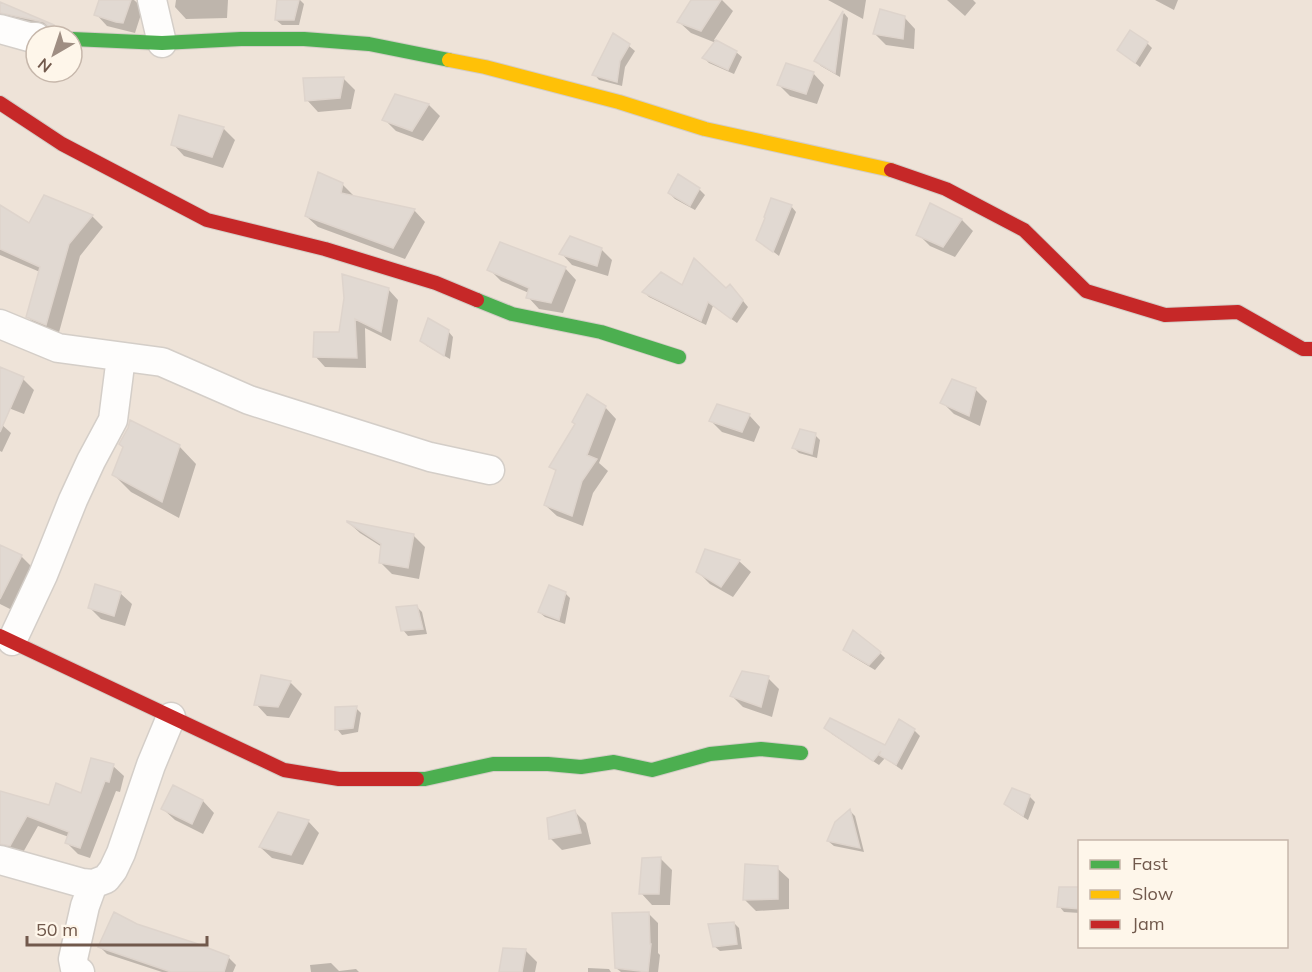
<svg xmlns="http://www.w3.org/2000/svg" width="1312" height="972" font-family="Mulish,sans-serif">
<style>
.residential{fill:#eee3d8;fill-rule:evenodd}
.shadow{fill:#0003}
.building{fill:#e1d9d2;stroke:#ded4cc;stroke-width:1.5}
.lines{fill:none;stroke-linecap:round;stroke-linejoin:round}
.street-casing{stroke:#d4cec8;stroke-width:31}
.fast-casing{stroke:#d4cdc6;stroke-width:16}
.slow-casing{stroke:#d4cdc6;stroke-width:16}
.jam-casing{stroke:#d4cdc6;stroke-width:16}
.street{stroke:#fefdfc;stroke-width:28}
.fast{stroke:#4caf50;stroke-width:14}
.slow{stroke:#ffc107;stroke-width:14}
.jam{stroke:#c62828;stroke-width:14}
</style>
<rect width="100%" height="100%" fill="#f5f1ea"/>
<path class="residential" d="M0 0H1312V972H0ZM36 36H72V72H36ZM1080 842H1286V946H1080Z"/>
<path class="shadow" d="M101 0H134L143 8 135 33 107 26 96 14Z
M176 0H228L227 18 186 19 175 7Z
M278 0H300L304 4 299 25H282L276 20Z
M692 0H722L733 11 714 40 736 52 742 57 734 74 709 63 704 58 716 43 691 33 679 22Z
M828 0H866L863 19Z
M947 0H973L976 3 965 16Z
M1155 0H1178L1174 10Z
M0 4 53 26 58 31 57 35 51 27 11 18 0 19Z
M844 13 848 18 840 77 821 66 816 61Z
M904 17 915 29 914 49 886 45 875 34Z
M614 35 629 46 635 51 625 67 622 86 599 80 594 74Z
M1147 43 1152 48 1140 67 1125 55Z
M36 54V68L33 67 27 62 31 55Z
M813 73 824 85 817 104 790 96 778 84Z
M343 78 355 90 351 109 318 112 307 100Z
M396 95 429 105 440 116 423 141 396 131 384 119Z
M180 117 224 129 235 140 223 168 184 156 173 144Z
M679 176 700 190 705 195 695 210 675 199 669 193Z
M343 185 354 196 414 210 425 222 405 259 318 227 306 216Z
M931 205 962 220 973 231 955 257 930 246 918 234Z
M791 206 796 212 779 256 758 240Z
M0 207 30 225 92 216 103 227 80 256 58 336 39 328 28 317 40 272 0 255Z
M601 249 612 260 608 276 572 265 561 253Z
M565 268 576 280 563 313 539 309 528 297 529 293 501 281 489 269Z
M682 287 735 291 748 307 737 323 713 306 706 325 649 297 644 292Z
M388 289 398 300 391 341 365 328 366 368 325 367 315 356 340 334 345 298Z
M448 331 453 337 450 359 427 346 421 340Z
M0 377 23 379 34 390 24 414 6 407 0 401Z
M975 389 987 401 980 426 954 414 942 402Z
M605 407 616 419 599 463 608 471 593 493 583 526 557 516 545 505 557 472 551 467Z
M749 415 760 427 754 442 722 432 711 421Z
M0 423 11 433 2 452 0 451Z
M815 435 820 440 817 458 799 453 794 448Z
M179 446 196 464 179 518 131 492 114 475Z
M349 523 413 535 425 547 419 579 392 574 380 562 382 547 360 533Z
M0 547 21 556 33 568 12 610 0 604Z
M706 551 739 561 751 572 733 597 710 584 698 572Z
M120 593 132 604 125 626 101 619 89 607Z
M565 593 570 598 565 624 545 617 539 612Z
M417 607 422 612 427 634 408 636 403 630Z
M845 650 880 653 885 658 875 670 850 655Z
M262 676 290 682 302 694 289 718 267 716 256 704Z
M768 678 779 689 772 717 743 707 732 696Z
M356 708 361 713 358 732 342 735 337 729Z
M826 728 885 747 914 730 920 736 902 770 885 758 879 765 832 734Z
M113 766 124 776 120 792 116 791 90 858 78 854 67 843 69 837 38 826 21 856 0 849V793L50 807 82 795Z
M174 787 203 801 214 813 203 834 175 820 163 809Z
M1012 790 1030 797 1035 802 1028 820 1011 809 1006 804Z
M574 811 586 823 591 844 562 850 551 839 549 819Z
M850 811 855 816 864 852 834 846 828 841Z
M308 821 319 833 303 865 272 858 260 847Z
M661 859 672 870 670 905H652L641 893Z
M777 868 789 879V909L756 911 745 900Z
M1080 888V913L1064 912 1059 906Z
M649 914 658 923V953L660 955 658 972H621L616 968Z
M734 923 739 928 742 949 720 951 714 946Z
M137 925 228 957 236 965 233 972H162L107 954 100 947Z
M526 951 537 962 535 972H500Z
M331 963 339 971 356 969 359 972H311L310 965Z
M588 968 609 969 611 972H588Z"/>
<path class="building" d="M99 0H131L123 23 116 22 94 15Z
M277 0H299L294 20H275Z
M691 0H721L701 31 677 22Z
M0 2 54 25 51 31 50 28 44 22 0 13Z
M880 9 905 16 903 39 873 34Z
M843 11 835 73 814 61Z
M1130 30 1148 42 1135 63 1117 50Z
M613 33 630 44 620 61 617 82 592 75Z
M716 40 737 51 728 70 702 58Z
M786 63 814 72 806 94 777 85Z
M344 77 340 98 305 101 303 78Z
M395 94 429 104 412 131 382 120Z
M179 115 224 127 212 157 171 145Z
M318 172 343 183 341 193 415 209 393 248 305 216Z
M678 174 700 188 690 206 668 193Z
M44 195 93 215 69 244 46 325 26 317 40 267 0 249V205L29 223Z
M771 198 792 205 773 252 756 240 765 218 764 217Z
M930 203 962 219 943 247 916 235Z
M570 236 602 248 597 266 559 254Z
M500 242 566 267 551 303 526 298 529 288 487 270Z
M694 258 726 288 730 284 743 300 731 319 708 302 701 321 642 292 661 272 682 285Z
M342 274 389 288 381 332 355 319 357 358 313 357 314 332H339L344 298Z
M428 318 449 330 444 356 420 341Z
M0 367 24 377 0 432Z
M952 379 976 388 969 416 940 403Z
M587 394 606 406 587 455 597 459 582 481 572 516 544 505 556 470 549 467 575 424 572 422Z
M717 404 750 414 742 432 709 421Z
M130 420 180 445 162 502 112 475 123 447 119 444 128 428Z
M800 429 816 433 812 454 792 448Z
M347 521 414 534 408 568 379 563 381 544 347 522Z
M0 545 22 555 0 599Z
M705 549 740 560 721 587 696 572Z
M95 584 121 592 114 616 88 608Z
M549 585 566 592 559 620 538 612Z
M417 605 423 629 401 631 396 607Z
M853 630 881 652 869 665 843 650Z
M742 671 769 676 761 707 730 696Z
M261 675 291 681 278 707 254 705Z
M357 706 353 728 335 730V707Z
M830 718 885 745 899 719 915 729 896 765 879 755 881 751 873 761 824 728Z
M91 758 114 764 109 782 105 781 80 848 65 843 69 832 27 816 10 846 0 844V791L49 805 56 783 81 793Z
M173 785 203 800 192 824 161 809Z
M1012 788 1030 795 1023 816 1004 804Z
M850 809 860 848 827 841 835 822Z
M575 810 581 833 549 839 547 818Z
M278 812 309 820 291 855 259 847Z
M661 857 659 894H639L642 858Z
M745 864 778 866V899L743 900Z
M1059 887H1080V909L1057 907Z
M114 912 137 924 195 943 229 956 224 972H171L98 947Z
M649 912 650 944H651L648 972 615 968 612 913Z
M734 922 737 944 713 947 708 924Z
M503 948 526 949 522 972H499Z"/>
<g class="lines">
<g class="street-casing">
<path id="street" d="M152 0 162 43
M0 29 29 37H36
M0 324 58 348 162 362 249 400 430 457 490 470
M12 641 43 575 73 500 91 461 113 420 121 357
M0 860 82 883 93 884 106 879 113 870 121 853 151 765 171 717
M80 972 75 969 73 959 85 906 93 884"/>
</g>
<g class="fast-casing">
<path id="fast" d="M72 39 162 43 241 39H304L369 44 449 60
M477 300 512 314 601 332 679 357
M417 779H425L493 764H548L581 767 614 762 652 770 710 754 761 749 801 753"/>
</g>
<g class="slow-casing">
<path id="slow" d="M449 60 485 67 619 102 705 129 891 170"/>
</g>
<g class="jam-casing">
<path id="jam" d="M0 103 62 144 207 220 325 249 436 283 477 300
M891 170 946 189 1024 230 1086 291 1165 315 1238 312 1303 349H1312
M0 636 284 770 339 779H417"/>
</g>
<use href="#street" class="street"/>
<use href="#fast" class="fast"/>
<use href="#slow" class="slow"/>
<use href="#jam" class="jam"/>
</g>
<rect x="1078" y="840" width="210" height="108" fill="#fef6ea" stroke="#c6b7ab" stroke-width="1.5"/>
<rect x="1090" y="860" width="30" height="9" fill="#4caf50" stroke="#c6b7ab" stroke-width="1.5"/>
<text x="1132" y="870" font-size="18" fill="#71594c">Fast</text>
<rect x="1090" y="890" width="30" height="9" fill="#ffc107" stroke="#c6b7ab" stroke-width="1.5"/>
<text x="1132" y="900" font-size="18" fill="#71594c">Slow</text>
<rect x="1090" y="920" width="30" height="9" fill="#c62828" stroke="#c6b7ab" stroke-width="1.5"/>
<text x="1132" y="930" font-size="18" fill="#71594c">Jam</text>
<g transform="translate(54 54) rotate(219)"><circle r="28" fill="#fef6ea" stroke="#c6b7ab" stroke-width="1.5"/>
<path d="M0-4.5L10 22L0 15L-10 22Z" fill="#9f8e83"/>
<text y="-9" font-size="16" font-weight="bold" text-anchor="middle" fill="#71594c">N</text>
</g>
<path d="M27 936v9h180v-9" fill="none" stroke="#71594c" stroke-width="3"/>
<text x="36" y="936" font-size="18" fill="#71594c" stroke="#fef6ea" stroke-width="4.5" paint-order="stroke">50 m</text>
</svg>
